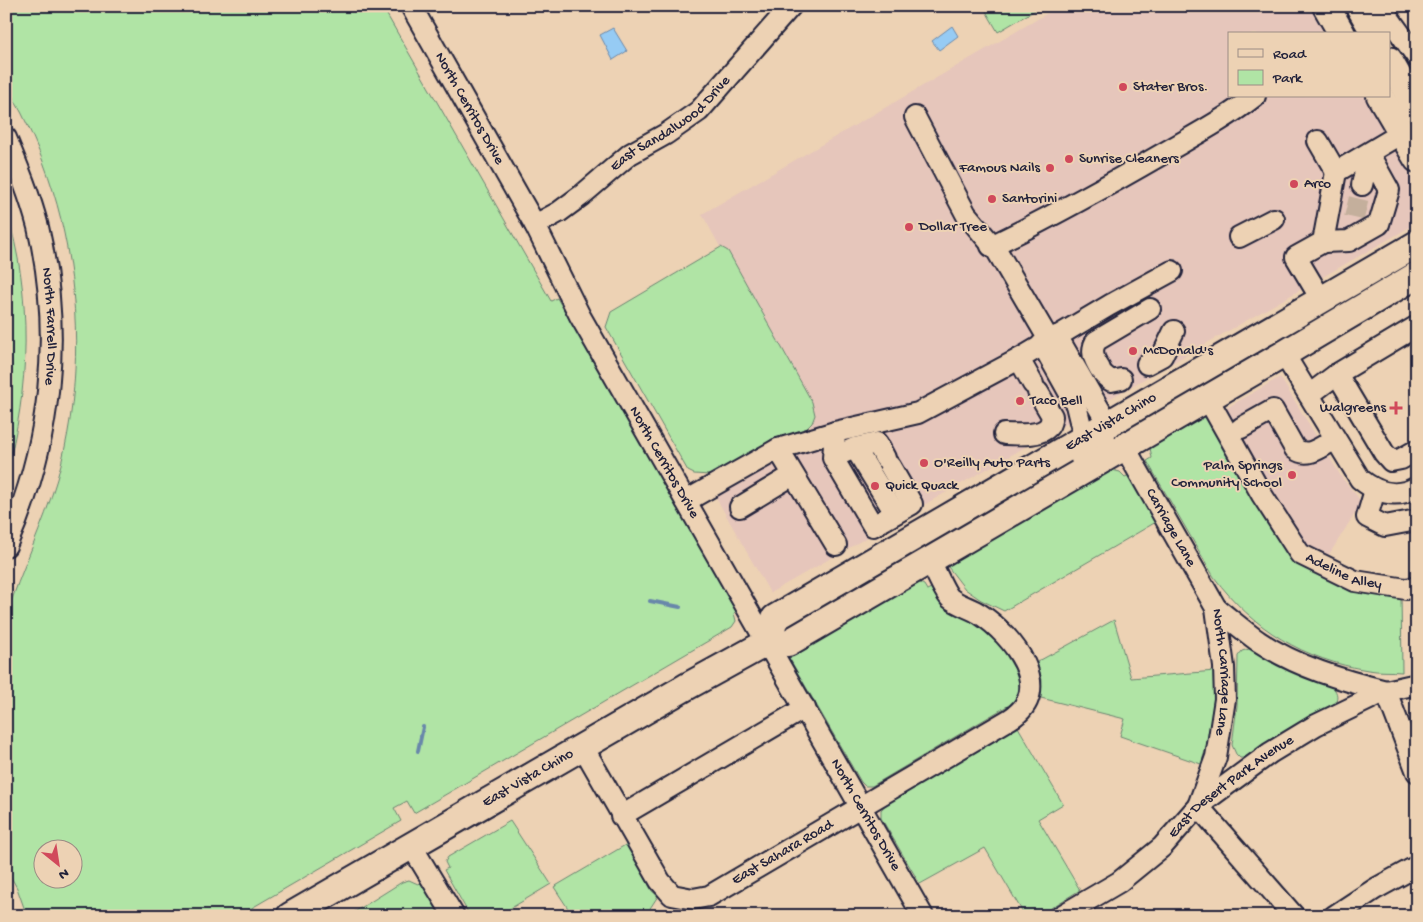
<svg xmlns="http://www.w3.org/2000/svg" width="1423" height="922" font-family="'Gochi Hand',sans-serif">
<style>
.built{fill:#e6c6bb}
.green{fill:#b0e4a5;stroke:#698370;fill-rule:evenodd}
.water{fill:#96cbf4;stroke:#6887aa}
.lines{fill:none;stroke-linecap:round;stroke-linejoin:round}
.stream{stroke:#6887aa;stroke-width:4}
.minor-tunnel{stroke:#c4af9c;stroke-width:20;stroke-dasharray:20 10;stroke-linecap:butt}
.minor-casing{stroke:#22223b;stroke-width:24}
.major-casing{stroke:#22223b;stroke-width:30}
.minor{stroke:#edd2b4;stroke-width:20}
.major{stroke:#edd2b4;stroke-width:26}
.poi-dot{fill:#d1495b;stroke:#edd2b4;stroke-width:2}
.labels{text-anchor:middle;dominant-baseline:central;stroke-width:4;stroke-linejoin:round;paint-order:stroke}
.poi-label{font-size:15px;fill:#22223b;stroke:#edd2b4;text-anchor:start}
.street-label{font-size:15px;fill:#22223b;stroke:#edd2b4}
</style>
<rect width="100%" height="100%" fill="#edd2b4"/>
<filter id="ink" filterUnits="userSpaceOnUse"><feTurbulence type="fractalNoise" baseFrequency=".02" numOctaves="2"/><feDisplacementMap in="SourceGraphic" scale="10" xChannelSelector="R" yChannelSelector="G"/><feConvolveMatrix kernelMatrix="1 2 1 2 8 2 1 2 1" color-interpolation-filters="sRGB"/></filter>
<g filter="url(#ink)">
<path class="built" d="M1060 6H1314L1329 34H1229V96H1365L1417 186V223L770 593 705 478 775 440 809 429 814 417 702 214Z
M1280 377 1342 478 1362 502 1320 569 1211 417Z"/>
<path class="green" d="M6 6H382L551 301 557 298 737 611 734 613 736 621 732 627 414 813 407 801 394 808 401 821 238 916H27L17 888 6 868V617C21 570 43 526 57 479 80 400 81 313 64 233 56 195 43 157 26 122 21 110 12 98 7 85 5 79 6 70 6 63 6 44 6 25 6 6ZM42 850H72V880H42Z
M983 6H1042L998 32Z
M6 210C33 296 30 388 6 474Z
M721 247 728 251 812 402 815 415 812 423 806 429 772 440 710 475 694 474 688 471 606 327 611 312Z
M1207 411 1297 554 1401 593 1402 672C1391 671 1379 672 1368 670 1304 660 1253 629 1214 577L1147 461 1152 458 1150 448 1158 441Z
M1108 469 1120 472 1125 477 1129 475 1156 522 1004 611 981 600 965 589 945 563Z
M918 582 924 585 927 590 933 587 996 638 1021 680 1019 695 1009 705 872 786H865L861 782 788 656Z
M1114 620 1131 678 1215 671C1216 703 1211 734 1201 764L1120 736 1125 719 1041 698 1042 680 1037 662Z
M1249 649C1267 652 1288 670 1306 677 1313 680 1331 684 1335 690 1338 695 1337 699 1335 705L1246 758H1240L1236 754 1232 745 1237 706 1238 656 1242 651Z
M1018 727 1063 804 1038 819 1080 890 1038 916H1025L985 848 920 884 881 818V810L886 804Z
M510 821 551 884 498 916H470L444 870 448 868 445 862 448 857Z
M627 844 652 891 658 896 645 916H573L554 887Z
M409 880 418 884 423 882 442 916H348L402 882Z"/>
<path class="water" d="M952 26 958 36 939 50 932 41Z
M613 28 627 51 613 60 600 35Z"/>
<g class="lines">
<path class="stream" d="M650 601 680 607
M418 751 423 727"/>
<path class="minor-tunnel" d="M1354 218 1362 185"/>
<g class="minor-casing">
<g id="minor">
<path id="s1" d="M411 6 535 225 580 316 923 916"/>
<path d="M1384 11 1417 57"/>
<path d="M915 117 966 214 997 251 1049 340"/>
<path id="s2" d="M6 138C18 167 30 196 38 227 63 335 51 445 6 546"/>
<path d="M1318 141 1336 172"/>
<path id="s3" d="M535 225 559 212 582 195 630 154 666 134 699 111 791 6"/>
<path d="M1239 237 1274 219"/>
<path d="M1323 242 1349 241 1379 224 1389 190 1369 154 1362 185"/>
<path d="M991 246C1050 218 1107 186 1164 153 1195 135 1227 118 1255 96"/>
<path d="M1321 299 1296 257 1323 242 1336 172 1402 133"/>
<path d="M1057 336 1108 424 1101 448 1081 459"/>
<path d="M1042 344 1076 405 1084 438"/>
<path d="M1284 354 1360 479C1377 493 1396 499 1417 487"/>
<path d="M1019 359 1033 384"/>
<path d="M1147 364 1162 356 1174 331"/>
<path d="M1100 369C1094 359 1090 352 1096 341L1150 309"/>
<path d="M1337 374 1384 453 1391 461 1401 459 1417 450"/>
<path d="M1104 375 1111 381 1121 379"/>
<path d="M1309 395 1337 374 1417 326"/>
<path id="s4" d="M1208 399 1262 495 1300 554 1355 581 1406 589 1417 587"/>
<path d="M1241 428 1273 410 1295 449C1309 459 1322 446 1335 439"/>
<path d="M835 432 833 458 873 526 912 504 890 466"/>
<path d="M1004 434C1016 434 1039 437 1048 427 1051 424 1051 420 1052 416L1038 392"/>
<path id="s5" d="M1124 446 1216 608 1224 667 1225 699 1216 757 1198 806 1294 916"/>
<path d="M855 448 895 513"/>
<path d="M778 449 836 545"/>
<path d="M843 453 855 448 877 443 885 458"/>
<path d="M1375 490 1367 517 1385 526 1417 520"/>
<path d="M686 501 778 449 835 432 918 413 1019 359 1110 305 1172 271"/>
<path d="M740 507 793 475"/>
<path d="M1216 608C1230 619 1244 631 1258 641 1297 667 1342 680 1386 691"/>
<path d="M1386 691 1417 772"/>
<path id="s6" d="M583 747 660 881 672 895 693 899 709 896 1010 719C1057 690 1012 635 980 614 971 608 958 605 950 598 944 592 934 568 930 560"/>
<path d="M621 816 805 708"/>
<path d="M411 845 454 916"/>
<path id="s7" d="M1061 916 1119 882 1162 847 1198 806 1270 753 1316 725 1386 691 1417 684"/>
<path d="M1334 916 1375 889 1417 866"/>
</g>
</g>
<g class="major-casing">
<g id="major">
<path d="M1326 6 1342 34"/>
<path d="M1359 6 1375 34"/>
<path d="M1389 60 1417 110"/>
<path d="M1380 96 1417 159"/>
<path id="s8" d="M768 642 775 618 1417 244"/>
<path id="s9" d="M290 916 686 687 768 642 788 643 1284 354 1417 275"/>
</g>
</g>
<use href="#minor" class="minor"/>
<use href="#major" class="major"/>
</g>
</g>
<g class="poi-dot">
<circle cx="1123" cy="87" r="5"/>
<circle cx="1069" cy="159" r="5"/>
<circle cx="1050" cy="168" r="5"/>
<circle cx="1294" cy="184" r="5"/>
<circle cx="992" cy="199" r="5"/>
<circle cx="909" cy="227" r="5"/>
<circle cx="1133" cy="351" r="5"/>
<circle cx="1020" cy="401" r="5"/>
<path d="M1393.5 400.5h5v5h5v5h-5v5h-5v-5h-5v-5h5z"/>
<circle cx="924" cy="463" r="5"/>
<circle cx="1292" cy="475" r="5"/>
<circle cx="875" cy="486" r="5"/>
</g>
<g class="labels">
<g class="poi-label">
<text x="1133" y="87">Stater Bros.</text>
<text x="1079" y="159">Sunrise Cleaners</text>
<text x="1040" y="168" text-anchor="end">Famous Nails</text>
<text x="1304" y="184">Arco</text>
<text x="1002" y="199">Santorini</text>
<text x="919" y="227">Dollar Tree</text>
<text x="1143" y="351">McDonald's</text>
<text x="1030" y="401">Taco Bell</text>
<text x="1386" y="408" text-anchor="end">Walgreens</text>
<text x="934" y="463">O'Reilly Auto Parts</text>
<text x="1282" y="466" text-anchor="end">Palm Springs<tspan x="1282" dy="17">Community School</tspan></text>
<text x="885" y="486">Quick Quack</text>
</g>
<g class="street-label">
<text stroke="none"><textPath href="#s1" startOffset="118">North Cerritos Drive</textPath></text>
<text stroke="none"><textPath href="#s3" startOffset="170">East Sandalwood Drive</textPath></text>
<text stroke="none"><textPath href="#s2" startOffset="195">North Farrell Drive</textPath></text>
<text stroke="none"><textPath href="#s8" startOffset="414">East Vista Chino</textPath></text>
<text stroke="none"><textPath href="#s1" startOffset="522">North Cerritos Drive</textPath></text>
<text stroke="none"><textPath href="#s5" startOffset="94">Carriage Lane</textPath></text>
<text stroke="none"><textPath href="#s4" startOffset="228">Adeline Alley</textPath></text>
<text stroke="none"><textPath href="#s5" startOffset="251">North Carriage Lane</textPath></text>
<text stroke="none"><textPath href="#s9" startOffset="275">East Vista Chino</textPath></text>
<text stroke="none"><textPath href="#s7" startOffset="215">East Desert Park Avenue</textPath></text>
<text stroke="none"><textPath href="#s1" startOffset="928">North Cerritos Drive</textPath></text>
<text stroke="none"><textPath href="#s6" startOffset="296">East Sahara Road</textPath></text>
</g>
</g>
<rect width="1423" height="922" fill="none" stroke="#edd2b4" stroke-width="25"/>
<rect x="12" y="12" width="1398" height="897" fill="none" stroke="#22223b" stroke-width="2" filter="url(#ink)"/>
<rect x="1228" y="32" width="162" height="65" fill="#edd2b4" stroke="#9c8c84"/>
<rect x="1238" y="49" width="25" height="8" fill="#edd2b4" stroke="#9c8c84"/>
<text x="1273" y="58" font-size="15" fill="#22223b">Road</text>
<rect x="1238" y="70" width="25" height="15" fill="#b0e4a5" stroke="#9c8c84"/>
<text x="1273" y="82" font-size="15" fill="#22223b">Park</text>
<g transform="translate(58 864) rotate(150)"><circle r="24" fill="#edd2b4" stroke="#9c8c84"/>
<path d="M0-4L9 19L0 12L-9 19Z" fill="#d1495b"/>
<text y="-8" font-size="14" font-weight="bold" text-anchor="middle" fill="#22223b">N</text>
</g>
</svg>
